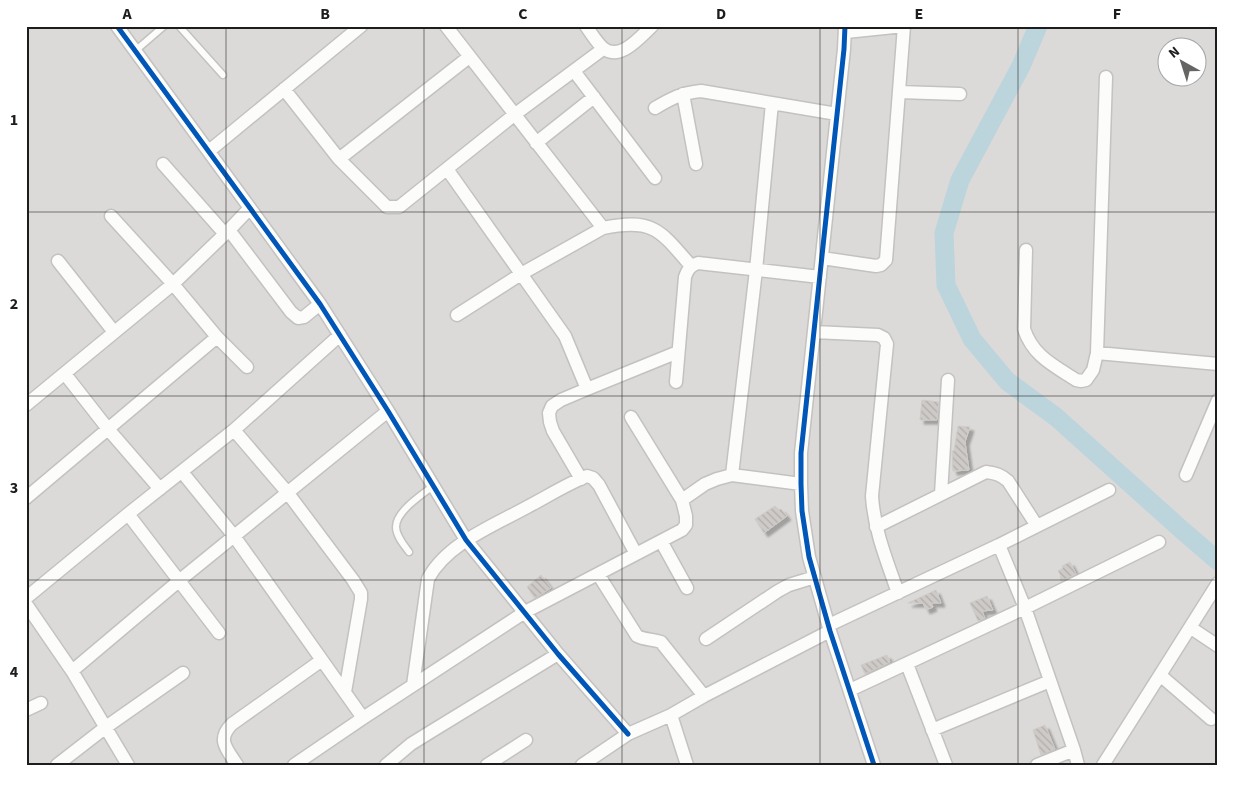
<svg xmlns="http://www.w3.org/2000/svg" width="1244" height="791" font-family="'Source Sans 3',sans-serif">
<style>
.residential{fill:#dbdad8;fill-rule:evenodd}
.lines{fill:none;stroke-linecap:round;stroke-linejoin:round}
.river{stroke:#bcd4dc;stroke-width:19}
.building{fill:url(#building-back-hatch);stroke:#cfccc8;filter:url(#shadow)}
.lane-casing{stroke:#c3c2c0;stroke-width:9}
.street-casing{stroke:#c3c2c0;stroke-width:15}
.lane{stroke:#fcfcfb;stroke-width:6}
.street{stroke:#fcfcfb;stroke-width:12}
.cycleway-casing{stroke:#fff;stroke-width:8}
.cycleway{stroke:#0057b8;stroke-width:5}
.grid{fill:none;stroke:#1d1d1d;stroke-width:1;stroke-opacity:0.55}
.neatline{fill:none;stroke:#1d1d1d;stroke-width:2}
.grid-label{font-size:16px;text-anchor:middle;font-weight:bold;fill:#1d1d1d}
</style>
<defs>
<pattern id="building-back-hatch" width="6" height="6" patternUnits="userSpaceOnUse" patternTransform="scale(1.25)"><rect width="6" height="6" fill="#cdcac7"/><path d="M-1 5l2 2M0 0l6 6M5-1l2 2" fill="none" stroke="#b0adaa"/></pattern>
<filter id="shadow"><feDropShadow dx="4" dy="4" stdDeviation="1" flood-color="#0004"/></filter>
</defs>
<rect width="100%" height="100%" fill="#eceae6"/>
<path class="residential" d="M26 26H1218V765H26ZM1166 48H1196V78H1166Z"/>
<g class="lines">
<path class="river" d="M1038 26 1021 66 960 180 944 233 946 285 972 339 1007 381 1056 417 1183 531 1218 561"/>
</g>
<path class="building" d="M922 400 939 402 937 420H920Z
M958 426 970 427 965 442 969 470 953 471 952 451H954Z
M775 506 779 510 781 509 787 516 764 533 755 519Z
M1070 562 1076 574 1061 581 1060 577 1061 576 1058 571 1063 568 1062 566Z
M541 575 551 588 535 598 527 587Z
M936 590 941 603H931L933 607 926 610 923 603H908Z
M987 596 993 610 982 611 985 618 978 621 970 603Z
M887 655 890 662 865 674 861 665Z
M1045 725 1055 749 1041 755 1033 730Z"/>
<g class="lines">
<g class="lane-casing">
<path id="lane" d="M179 26 223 75
M135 51 164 26
M409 552C404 545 396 536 396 527 396 511 422 495 433 486"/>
</g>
<g class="street-casing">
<path id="street" d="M117 26 320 304 388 411 466 540 558 654 628 734
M446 26 603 228
M586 26C591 33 597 43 603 48 620 62 640 37 652 26
M845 26 844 49 801 453V484L802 511 809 557 830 631 874 765
M846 32 904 26
M574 71 655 178
M1106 77 1097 353 1218 364
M284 89 339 159 387 207H399L514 115 603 49
M899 92 960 94
M683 94 696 164
M655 108C672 98 681 93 701 91L837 114
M536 143 594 97
M209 151 361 26
M339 159 469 57
M163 164 225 234
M447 169 565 336 587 389
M111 216 173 284 217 337 247 367
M229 230 291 312 298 318 304 317 320 304
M1026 250 1024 329C1033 356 1053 365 1076 380L1081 381 1086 380 1093 370 1097 353
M822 258 876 266 881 265 886 260 904 26
M58 261 114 332
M457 315 521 274 603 228C653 218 660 230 691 266
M814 332 878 335 884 338 887 344 872 496C874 530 887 561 898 593
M65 374 108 429 160 489
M676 382 685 277C688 269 690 266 698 263L820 277
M26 405 173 284 229 230 250 208
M234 430 287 492 353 580 361 593V599L345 692
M182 472 234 536 363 718
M732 475 756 270 772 103
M1186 475 1218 400
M581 479 553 431 550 422 549 413 552 406 561 400 587 389 678 352
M941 494 948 380
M26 498 217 337
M682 500 705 484 717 479 732 475 801 484
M128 514 219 633
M876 527 986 472C996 473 1001 475 1008 481L1037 526
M661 541 687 588
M999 545 1025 608 1074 750 1078 765
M598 574 637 636C645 640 652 639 661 642L704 696
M26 598 128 514 234 430 340 335
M26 604 72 671 128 765
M829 625 999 545 1109 490
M1191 628 1218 646
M706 639 778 591 789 585 815 577
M907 664 946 765
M72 671 180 580 388 411
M1160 675 1211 719
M413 685 428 579C447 543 495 525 529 506 548 496 567 484 587 476L593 478 599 485 636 554
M850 690 1025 608 1159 542
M26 710 41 703
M671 715 687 765
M932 730 1050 681
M57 765 106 727 183 673
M237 765C227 749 216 740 232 724L322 660
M294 765 363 718 525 612 682 530 686 525V516L682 500 631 417
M386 765 411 744 432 731 558 654
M487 765 526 740
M582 765 628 734 671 715 704 696 830 631
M1037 765 1074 750
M1103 765 1160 675 1218 583"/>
</g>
<use href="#lane" class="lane"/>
<use href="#street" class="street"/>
<g class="cycleway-casing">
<path id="cycleway" d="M117 26 320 304 388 411 466 540 558 654 628 734
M845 26 844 49 801 453V484L802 511 809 557 830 631 874 765"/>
</g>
<use href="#cycleway" class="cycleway"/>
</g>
<path class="grid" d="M226 26V765M424 26V765M622 26V765M820 26V765M1018 26V765M26 212H1218M26 396H1218M26 580H1218"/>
<rect width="1244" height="791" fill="none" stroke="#ffffff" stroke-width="55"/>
<g transform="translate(1182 62) rotate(321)"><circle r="24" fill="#ffffff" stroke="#a5a5a5"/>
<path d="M0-4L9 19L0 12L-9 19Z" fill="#656563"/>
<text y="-8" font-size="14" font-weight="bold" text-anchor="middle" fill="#1d1d1d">N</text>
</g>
<rect x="28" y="28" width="1188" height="736" class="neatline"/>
<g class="grid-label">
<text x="127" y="19">A</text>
<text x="325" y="19">B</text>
<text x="523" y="19">C</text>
<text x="721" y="19">D</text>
<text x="919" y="19">E</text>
<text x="1117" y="19">F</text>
<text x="14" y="125">1</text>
<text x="14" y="309">2</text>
<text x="14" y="493">3</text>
<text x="14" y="677">4</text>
</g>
</svg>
